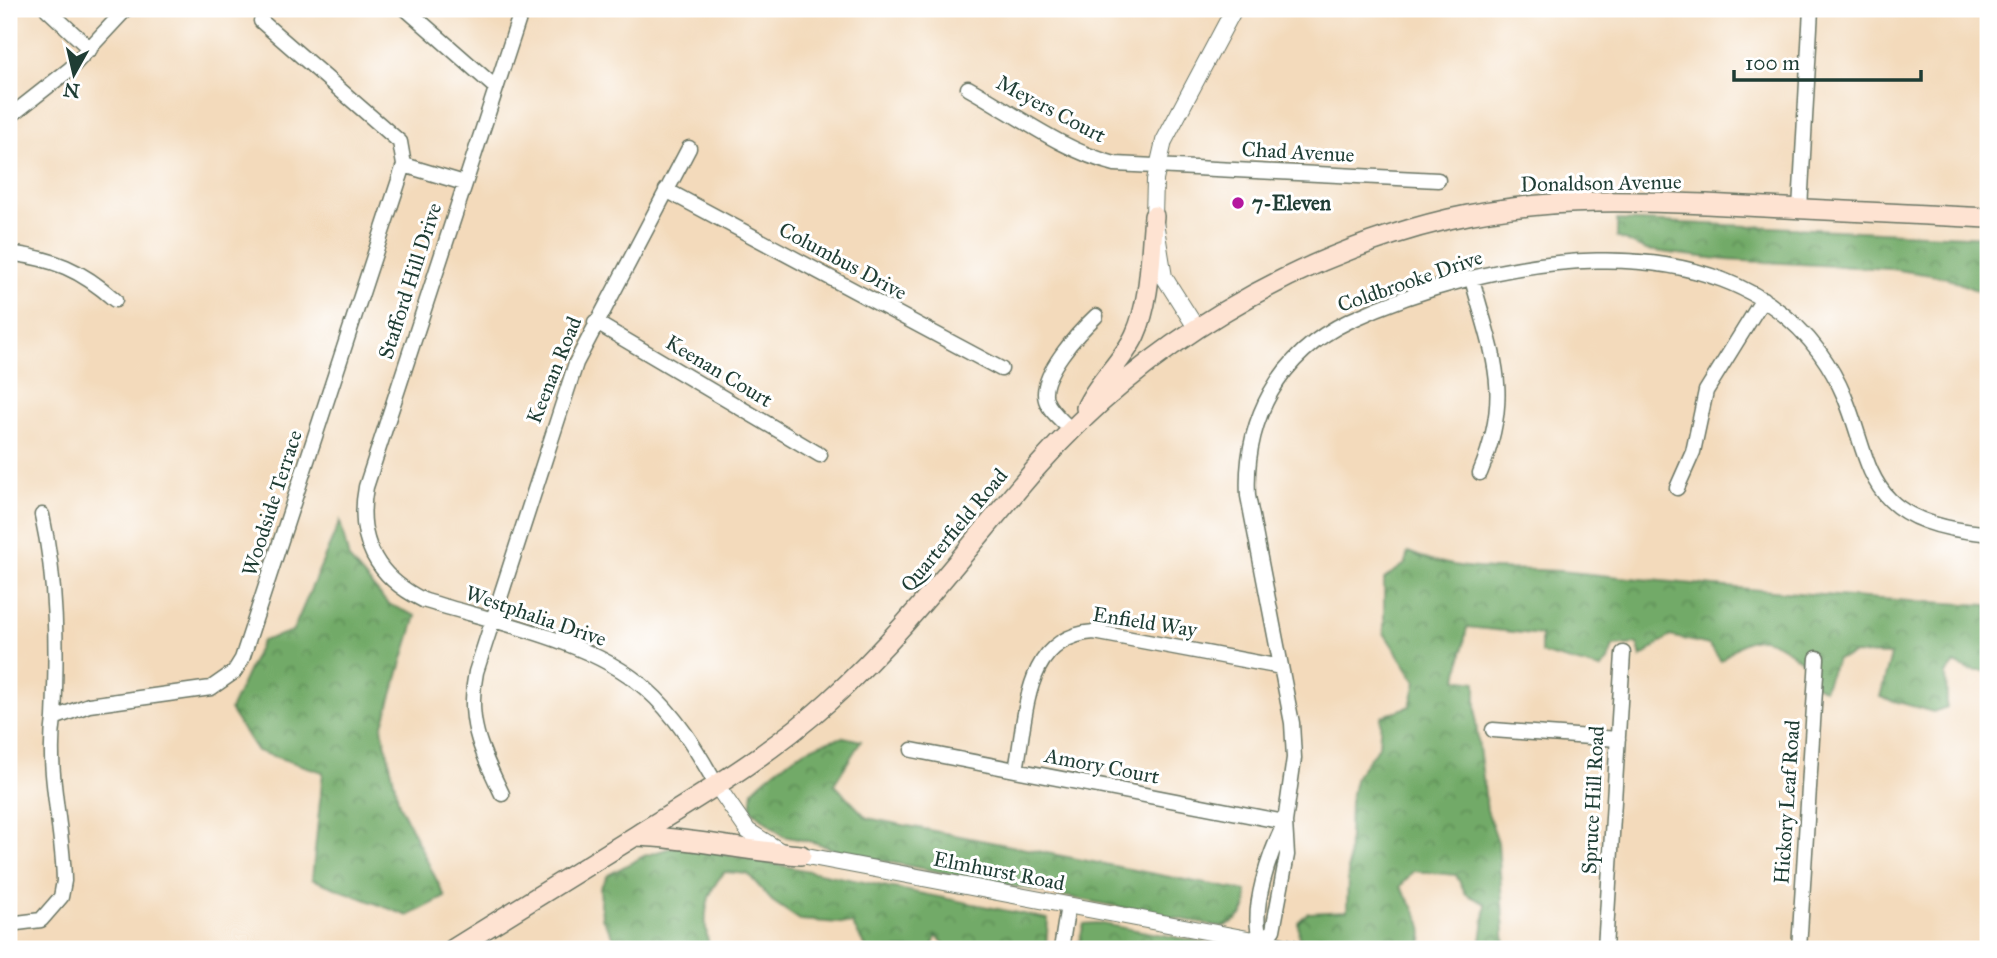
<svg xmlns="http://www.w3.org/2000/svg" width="1997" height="958" font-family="'IM FELL Great Primer',serif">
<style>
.forest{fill:url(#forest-crowns);stroke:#48744e;stroke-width:2}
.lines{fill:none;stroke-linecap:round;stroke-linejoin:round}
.minor-casing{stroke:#697463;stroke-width:17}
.tertiary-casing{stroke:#697463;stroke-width:18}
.secondary-casing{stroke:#697463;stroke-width:22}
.minor{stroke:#fff;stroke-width:14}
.tertiary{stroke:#fff;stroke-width:16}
.secondary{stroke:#fee3d2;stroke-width:19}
.poi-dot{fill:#b5179e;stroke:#fff;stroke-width:2.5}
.labels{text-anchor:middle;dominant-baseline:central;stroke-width:6;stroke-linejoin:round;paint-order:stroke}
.street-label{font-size:21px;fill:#1f3d34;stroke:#fff}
.poi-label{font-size:21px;font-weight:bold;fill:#1f3d34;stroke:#fff;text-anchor:start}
</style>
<defs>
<pattern id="forest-crowns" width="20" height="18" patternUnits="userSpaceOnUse" patternTransform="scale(1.75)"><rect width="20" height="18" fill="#72aa68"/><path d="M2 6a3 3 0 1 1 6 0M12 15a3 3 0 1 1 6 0" fill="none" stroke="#5d8c56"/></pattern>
</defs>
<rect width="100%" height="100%" fill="#fff"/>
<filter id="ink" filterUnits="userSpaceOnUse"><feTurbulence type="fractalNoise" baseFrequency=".0143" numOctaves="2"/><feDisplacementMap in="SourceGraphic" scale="14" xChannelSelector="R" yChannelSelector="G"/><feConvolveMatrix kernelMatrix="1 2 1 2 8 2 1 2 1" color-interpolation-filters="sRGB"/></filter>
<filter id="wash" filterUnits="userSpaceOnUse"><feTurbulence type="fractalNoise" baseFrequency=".00686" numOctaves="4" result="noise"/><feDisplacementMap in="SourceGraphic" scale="28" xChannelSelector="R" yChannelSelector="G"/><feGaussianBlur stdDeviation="1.57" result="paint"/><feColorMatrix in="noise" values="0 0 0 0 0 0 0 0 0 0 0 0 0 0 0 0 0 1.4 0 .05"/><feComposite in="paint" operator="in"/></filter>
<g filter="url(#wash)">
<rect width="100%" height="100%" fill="#f3dabb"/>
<path class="forest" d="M1617 220 1988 237V295L1944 277 1891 269 1726 260 1646 250 1617 237Z
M340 521 349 559 388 604 416 616 382 728 399 804 445 897 408 916 312 879 323 772 257 751 230 710 262 641 293 631Z
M1408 552C1466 576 1510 566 1570 572 1709 586 1848 599 1988 605V672L1969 670 1955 663 1946 674 1947 707 1933 712 1880 697 1891 655 1853 654 1836 660 1824 689 1807 682 1806 665C1773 637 1755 626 1721 661L1709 645 1670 636 1641 657 1637 644 1613 646 1608 661 1600 669 1541 653V635L1467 627 1457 679 1476 682V724L1487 810 1498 842 1505 949H1480L1486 904 1466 894 1456 875 1413 871 1400 887C1412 906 1431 927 1419 949H1349L1299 940 1298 922 1308 913 1347 911 1350 802 1356 776 1379 746 1381 717 1410 706 1416 682 1384 633V579L1405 564Z
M844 737 861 741 834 784 867 818 1201 883 1246 891C1250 910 1239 921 1222 927L843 853 817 843 783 836 751 809 753 790C780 764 807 744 844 737Z
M680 845 1048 919 1046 949H950L936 936 932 949H867L852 924 800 920 772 901 748 874 725 872C704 892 702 922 710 949H621L602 918 600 888 608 875 644 856Z
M1097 923 1241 949H1077L1084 924Z"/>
</g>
<g filter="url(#ink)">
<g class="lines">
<g class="minor-casing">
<path id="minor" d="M47 9 90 49
M406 9 495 87
M522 9 366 487C356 539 376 577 423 600 491 621 591 640 645 688 676 715 697 750 717 786
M261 21 400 142 404 165 464 183
M968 88C1015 114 1063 151 1115 164L1438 180
M9 117 70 69 126 9
M666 190 1001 369
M1800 209 1811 9
M9 253C54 259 80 269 115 300
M1472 279C1493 357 1513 393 1480 473
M595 322 820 455
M1071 430C1063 421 1050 412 1046 400 1038 376 1080 331 1096 316
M1677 488 1693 452 1706 391 1763 299
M42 515C57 583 57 649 54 718
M1493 730 1618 739
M912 750 1285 822
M1016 770C1027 715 1023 637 1094 632L1281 667
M502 794C481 750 466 721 476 672L576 363 689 148
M1285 822C1270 853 1249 910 1261 941L1273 930 1287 855 1285 822 1294 758 1292 723 1248 496C1244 420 1279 354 1349 321 1485 258 1717 212 1820 353 1884 441 1837 519 1982 533
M9 924 41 920 61 897 64 881C63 826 46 772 54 718L89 705 211 688 234 672 242 659 404 165
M1061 949 1068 905
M1605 949 1623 653
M1799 949 1817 658"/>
</g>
<g class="tertiary-casing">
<path id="tertiary" d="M1197 329 1164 277 1154 216 1155 180 1164 141 1234 9
M717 786 748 831 780 851 1301 949"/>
</g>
<g class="secondary-casing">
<path id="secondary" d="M1086 408C1098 381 1122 363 1135 335 1151 300 1150 255 1154 216
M637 836C692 838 745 851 801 855
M453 949C514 911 576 873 637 835 703 794 771 754 829 701 907 630 969 545 1038 466 1144 345 1293 256 1449 219 1547 196 1646 201 1745 206 1826 210 1907 214 1988 218"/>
</g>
<use href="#minor" class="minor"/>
<use href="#tertiary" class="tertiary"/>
<use href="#secondary" class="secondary"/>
</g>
</g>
<circle class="poi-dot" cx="1238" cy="203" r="7"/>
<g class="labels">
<g class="street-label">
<text transform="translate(1051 109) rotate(28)">Meyers Court</text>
<text transform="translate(1298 152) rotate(3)">Chad Avenue</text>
<text transform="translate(1601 183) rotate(-1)">Donaldson Avenue</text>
<text transform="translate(843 261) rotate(28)">Columbus Drive</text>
<text transform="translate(410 281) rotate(-72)">Stafford Hill Drive</text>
<text transform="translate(1410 281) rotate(-19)">Coldbrooke Drive</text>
<text transform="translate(554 370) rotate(-68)">Keenan Road</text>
<text transform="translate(719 371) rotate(31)">Keenan Court</text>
<text transform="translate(272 503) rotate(-72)">Woodside Terrace</text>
<text transform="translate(954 530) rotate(-50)">Quarterfield Road</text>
<text transform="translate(536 616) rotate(19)">Westphalia Drive</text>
<text transform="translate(1145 622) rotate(9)">Enfield Way</text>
<text transform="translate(1102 766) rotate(11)">Amory Court</text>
<text transform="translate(1593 800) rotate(-87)">Spruce Hill Road</text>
<text transform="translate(1787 802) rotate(-86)">Hickory Leaf Road</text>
<text transform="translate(999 871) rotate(11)">Elmhurst Road</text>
</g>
<g class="poi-label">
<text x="1252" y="203">7-Eleven</text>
</g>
</g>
<rect width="1997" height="958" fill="none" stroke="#fff" stroke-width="35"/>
<g transform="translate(74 74) rotate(188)" stroke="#ffffff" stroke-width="5" paint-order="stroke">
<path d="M0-5L12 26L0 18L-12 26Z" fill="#1f3d34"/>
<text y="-10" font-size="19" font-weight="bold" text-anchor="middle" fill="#1f3d34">N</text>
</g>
<path d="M1734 70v10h187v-10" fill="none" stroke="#1f3d34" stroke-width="3.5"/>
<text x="1745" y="70" font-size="21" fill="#1f3d34" stroke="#ffffff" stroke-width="5" paint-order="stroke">100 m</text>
</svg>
